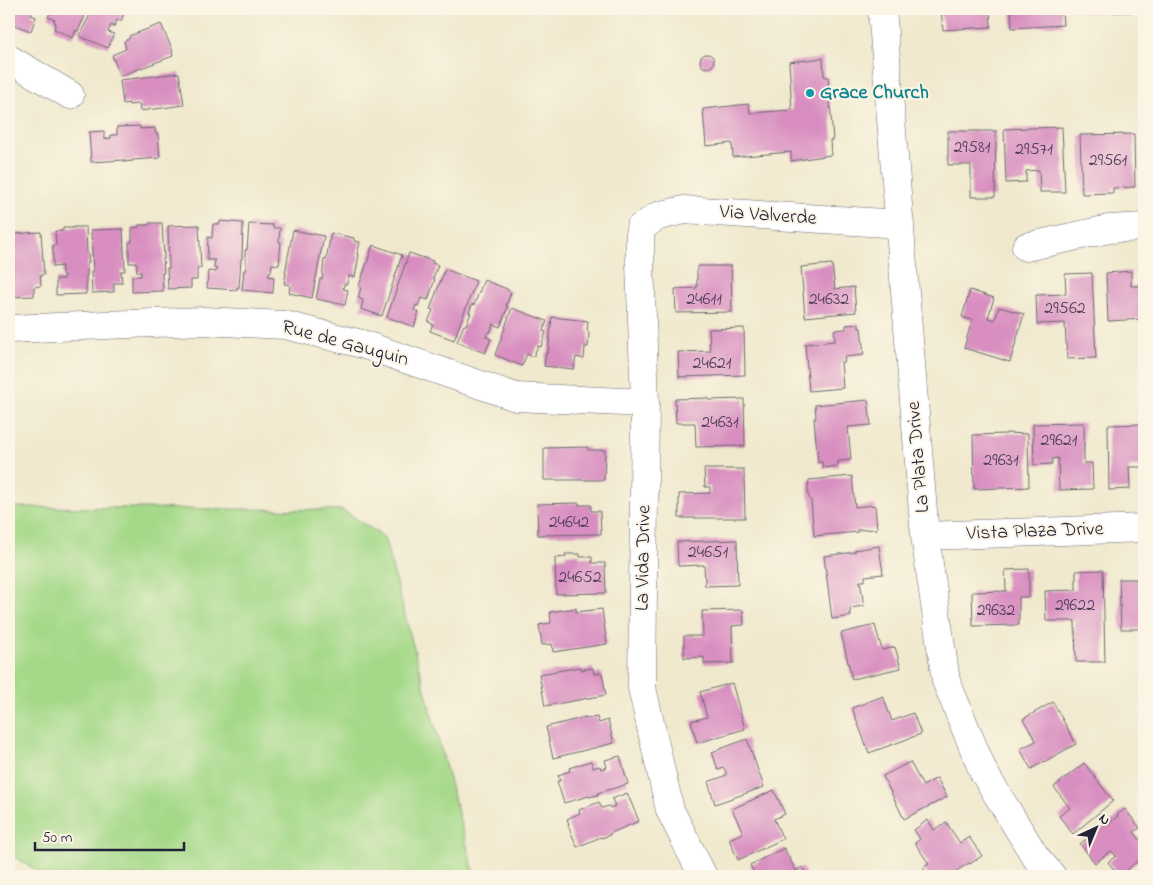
<svg xmlns="http://www.w3.org/2000/svg" width="1153" height="885" font-family="'Indie Flower',sans-serif">
<style>
.green{fill:#a5d989;stroke:#647e62}
.building{fill:#d88ec0}
.lines{fill:none;stroke-linecap:round;stroke-linejoin:round}
.minor-casing{stroke:#6a686e;stroke-width:29}
.minor{stroke:#fff;stroke-width:28}
.culture-dot{fill:#0f9aa8;stroke:#fcf5e5;stroke-width:2}
.labels{text-anchor:middle;dominant-baseline:central;stroke-width:4;stroke-linejoin:round;paint-order:stroke}
.number-label{font-size:18px;fill:#503d5c}
.culture-label{font-size:20px;font-weight:bold;fill:#0d838f;stroke:#fcf5e5;text-anchor:start}
.street-label{font-size:20px;fill:#22223b;stroke:#fcf5e5}
</style>
<rect width="100%" height="100%" fill="#fcf5e5"/>
<filter id="ink" filterUnits="userSpaceOnUse"><feTurbulence type="fractalNoise" baseFrequency=".02" numOctaves="2"/><feDisplacementMap in="SourceGraphic" scale="10" xChannelSelector="R" yChannelSelector="G"/><feConvolveMatrix kernelMatrix="1 2 1 2 8 2 1 2 1" color-interpolation-filters="sRGB"/></filter>
<filter id="wash" filterUnits="userSpaceOnUse"><feTurbulence type="fractalNoise" baseFrequency=".0096" numOctaves="4" result="noise"/><feDisplacementMap in="SourceGraphic" scale="20" xChannelSelector="R" yChannelSelector="G"/><feGaussianBlur stdDeviation="1.12" result="paint"/><feColorMatrix in="noise" values="0 0 0 0 0 0 0 0 0 0 0 0 0 0 0 0 0 1.4 0 .05"/><feComposite in="paint" operator="in"/></filter>
<g filter="url(#wash)">
<rect width="100%" height="100%" fill="#f0e9ce"/>
<path class="green" d="M9 507 343 510 384 537 475 876H45L9 853Z"/>
<g id="blocks">
<path class="building" d="M9 9H33L31 15 36 17 31 31 9 23Z
M52 9H88L78 31 76 30 73 38 54 29 56 23 54 22 55 20 48 17Z
M93 9H126L121 21 117 20 114 27 111 25 108 32 114 34 108 48 79 36Z
M941 9H990L991 27 943 30Z
M1011 9H1062L1063 25 1012 28Z
M1084 9H1132V12L1084 13Z
M161 24 173 51 172 52 173 56 120 76 112 55 126 49 124 41 130 38 129 36Z
M700 61a7 7 0 1 1 14 0a7 7 0 1 1-14 0Z
M823 58 824 76 828 77 833 140H830L831 155 791 161V152L733 157 732 143 706 146 703 109 749 104 750 113 792 110 789 62Z
M179 73 184 105 140 111 139 104 129 105V103L123 104 120 80Z
M140 126V129L155 128 156 134H158L160 158 133 160V161L124 162V160L91 162 89 132 104 131V139L111 138V135H117V127Z
M1062 127 1065 192H1040L1039 170 1026 171V182L1006 183 1004 129Z
M948 131H996L995 197H971V165H948Z
M1134 134 1135 187 1113 188V193L1082 194 1080 135Z
M220 221 243 223 242 259H241L239 288 237 287V290L207 288 208 271 216 272 217 269 214 268 215 260H207L208 237 212 238 213 224H220Z
M150 223H162L164 259H163L164 273H162L163 291 132 292V276H141V272H137V263H129V242H132V228L139 227V225H149Z
M249 224 273 225V228H280L279 242H281L279 265 272 264 271 272H269L268 276 274 277 273 293 242 290 244 270H246V258H245V250H247Z
M199 225 201 268H197V280H191V288L168 289 167 268H169L168 226Z
M73 227H86L87 254H88L89 263H87V276H86V294L56 295V279H64V275H62V266L53 267V245H56L55 231H63V228H73Z
M123 229 125 271H121L122 283H114V292L92 293 91 272H93L91 230Z
M293 230 324 236 312 298 289 293 290 285 284 284 286 273H285Z
M41 232 44 275H40L41 286 34 287V296L12 297 11 277H13L10 234Z
M331 233 354 238V241L360 242 357 255H359L355 277 349 276 347 284H344L343 289 348 290 345 305 316 299 320 279H322L324 259 326 260Z
M373 245 402 255 382 316 361 309 363 300 358 298 361 287 359 286Z
M409 253 433 261 432 263 438 265 433 278 435 279 428 300 421 298 418 306 416 305 414 310 419 312 414 327 387 317Z
M832 264 835 289 854 287 856 312 805 317 801 267Z
M1139 264H1144V319L1108 321 1106 273 1131 271V286H1140Z
M697 266H731L732 312 676 313 675 289 697 288Z
M445 269 476 281 454 340 430 331 433 324 428 322 433 310 430 309Z
M1092 273 1096 358 1067 359 1065 323 1037 324 1036 295 1066 294 1065 274Z
M484 280 507 289V290L511 292 506 306H508L500 327 493 324 490 333 488 332 486 337 491 339 485 353 457 342 464 325H466L471 313H469L472 304 474 305Z
M970 290 994 298 988 318 995 320 999 307 1024 314 1010 362 964 348 972 320 962 317Z
M512 308 547 321 543 331 546 332 541 347 538 346 533 357 527 354 522 366 495 355Z
M552 317 588 321 587 331 589 332 588 347H585L584 359 576 357 574 369 544 366 546 353H548Z
M859 324V328H861L864 355 844 357 845 362H841L843 388 809 391 805 344 835 341 834 330 846 329V325Z
M744 328 745 375 679 377 678 352 710 351 709 329Z
M708 398V400L744 399 745 446 696 447 695 423H676L675 399Z
M868 400 871 425 848 427 851 460 838 461V466L823 468 822 462 818 463 814 418H816L815 405Z
M1084 423V463H1092L1093 489 1059 490 1058 458 1052 459V464L1034 465 1033 424Z
M1144 424V467H1129L1130 489 1109 490 1108 425Z
M1006 433 1028 434 1029 487 974 489 973 435 1006 434Z
M588 447V450H605L604 480H544V448Z
M704 469H744L745 518H679V494L710 493V487H705Z
M852 476 855 507 875 505 877 529 857 530 858 532 814 536 811 501 808 495V486L809 480Z
M579 503V505H591V511H600L601 534 538 535 537 504Z
M737 540 738 585 705 586 704 565 678 566 677 542Z
M879 546 883 574 865 576V581H860L864 606 850 608 851 616 832 619 824 556 855 552V550Z
M565 554H580V557H592V563H605L606 593 556 594 555 558 566 557Z
M1029 569V597H1019V625L973 626 972 592 1006 591 1005 570Z
M1103 570 1105 662H1076L1075 621H1046L1045 591 1076 590V571Z
M1119 579H1144V629H1121Z
M576 608V612L602 609 607 644 553 652 552 644 542 645 539 625 551 623 550 612Z
M743 610 744 625 732 626 733 663 704 664V657L684 658V636H703L702 611Z
M875 625 882 650 895 647 901 668 852 679 841 633Z
M581 667V670L593 668 594 674 602 673 606 695 545 706 539 674Z
M732 683 745 729 697 743 691 721 707 717 700 692Z
M883 696 892 721 913 713 921 734 869 753 852 708Z
M1053 702 1076 744 1031 769 1020 749 1036 741 1023 719Z
M586 717V719L597 717 599 723 608 720 614 743 553 758 546 727Z
M747 739 764 787 715 804 708 782 727 775 724 768 718 770 712 752Z
M620 756 628 784 598 793V795L589 797V796L564 803 557 781H560L558 775 570 771 569 768 591 761 593 768 600 766 601 769 607 767 605 760Z
M910 762 923 786 937 778 947 797 904 819 883 776Z
M1084 763 1113 801 1073 834 1059 816 1070 808 1054 787Z
M774 790 785 814 774 819 783 839 738 860 729 839 743 833 732 809Z
M627 793 639 821 609 834 610 835 602 838 601 837 577 847 568 825 569 824 567 819 580 813 579 810 599 802 602 808 609 806 610 808 615 806 612 799Z
M1125 809 1140 828 1134 832 1144 845V856L1128 869V870L1119 876 1108 862 1116 856 1111 851 1095 863 1080 844 1098 830 1099 831 1118 816 1117 815Z
M928 820 934 830 946 822 960 843 969 837 982 856 970 864 969 863 949 876H929L923 868 929 864 915 843 920 839 914 830Z
M784 848 796 871 802 867 807 876H756L750 865Z"/>
</g>
</g>
<g filter="url(#ink)">
<use href="#blocks" fill-opacity="0" stroke="#6a686e" stroke-width="1"/>
<g class="lines">
<g class="minor-casing">
<path id="minor" d="M882 9 925 536 946 681 984 773 1035 856 1052 876
M9 59 70 95
M1026 247 1109 229 1144 227
M9 329 203 321 285 325 362 344 516 397 645 403
M925 536 1144 528
M703 876 670 810 642 688 645 403 640 263V228L658 216 684 210 900 224"/>
</g>
<use href="#minor" class="minor"/>
</g>
</g>
<circle class="culture-dot" cx="810" cy="93" r="5"/>
<g class="labels">
<g class="number-label">
<text x="972" y="148">29581</text>
<text x="1034" y="150">29571</text>
<text x="1108" y="161">29561</text>
<text x="704" y="300">24611</text>
<text x="829" y="300">24632</text>
<text x="1065" y="309">29562</text>
<text x="712" y="364">24621</text>
<text x="720" y="423">24631</text>
<text x="1059" y="441">29621</text>
<text x="1001" y="461">29631</text>
<text x="569" y="523">24642</text>
<text x="708" y="553">24651</text>
<text x="580" y="578">24652</text>
<text x="1075" y="606">29622</text>
<text x="996" y="611">29632</text>
</g>
<g class="culture-label">
<text x="820" y="93">Grace Church</text>
</g>
<g class="street-label">
<text transform="translate(768 216) rotate(4)">Via Valverde</text>
<text transform="translate(345 344) rotate(15)">Rue de Gauguin</text>
<text transform="translate(919 457) rotate(-95)">La Plata Drive</text>
<text transform="translate(1035 532) rotate(-2)">Vista Plaza Drive</text>
<text transform="translate(644 558) rotate(-89)">La Vida Drive</text>
</g>
</g>
<rect width="1153" height="885" fill="none" stroke="#fcf5e5" stroke-width="30"/>
<g transform="translate(1096 828) rotate(44)" stroke="#fcf5e5" stroke-width="4" paint-order="stroke">
<path d="M0-4L9 19L0 12L-9 19Z" fill="#22223b"/>
<text y="-8" font-size="14" font-weight="bold" text-anchor="middle" fill="#22223b">N</text>
</g>
<path d="M35 842v8h149v-8" fill="none" stroke="#22223b" stroke-width="2.5"/>
<text x="42" y="842" font-size="15" fill="#22223b" stroke="#fcf5e5" stroke-width="4" paint-order="stroke">50 m</text>
</svg>
